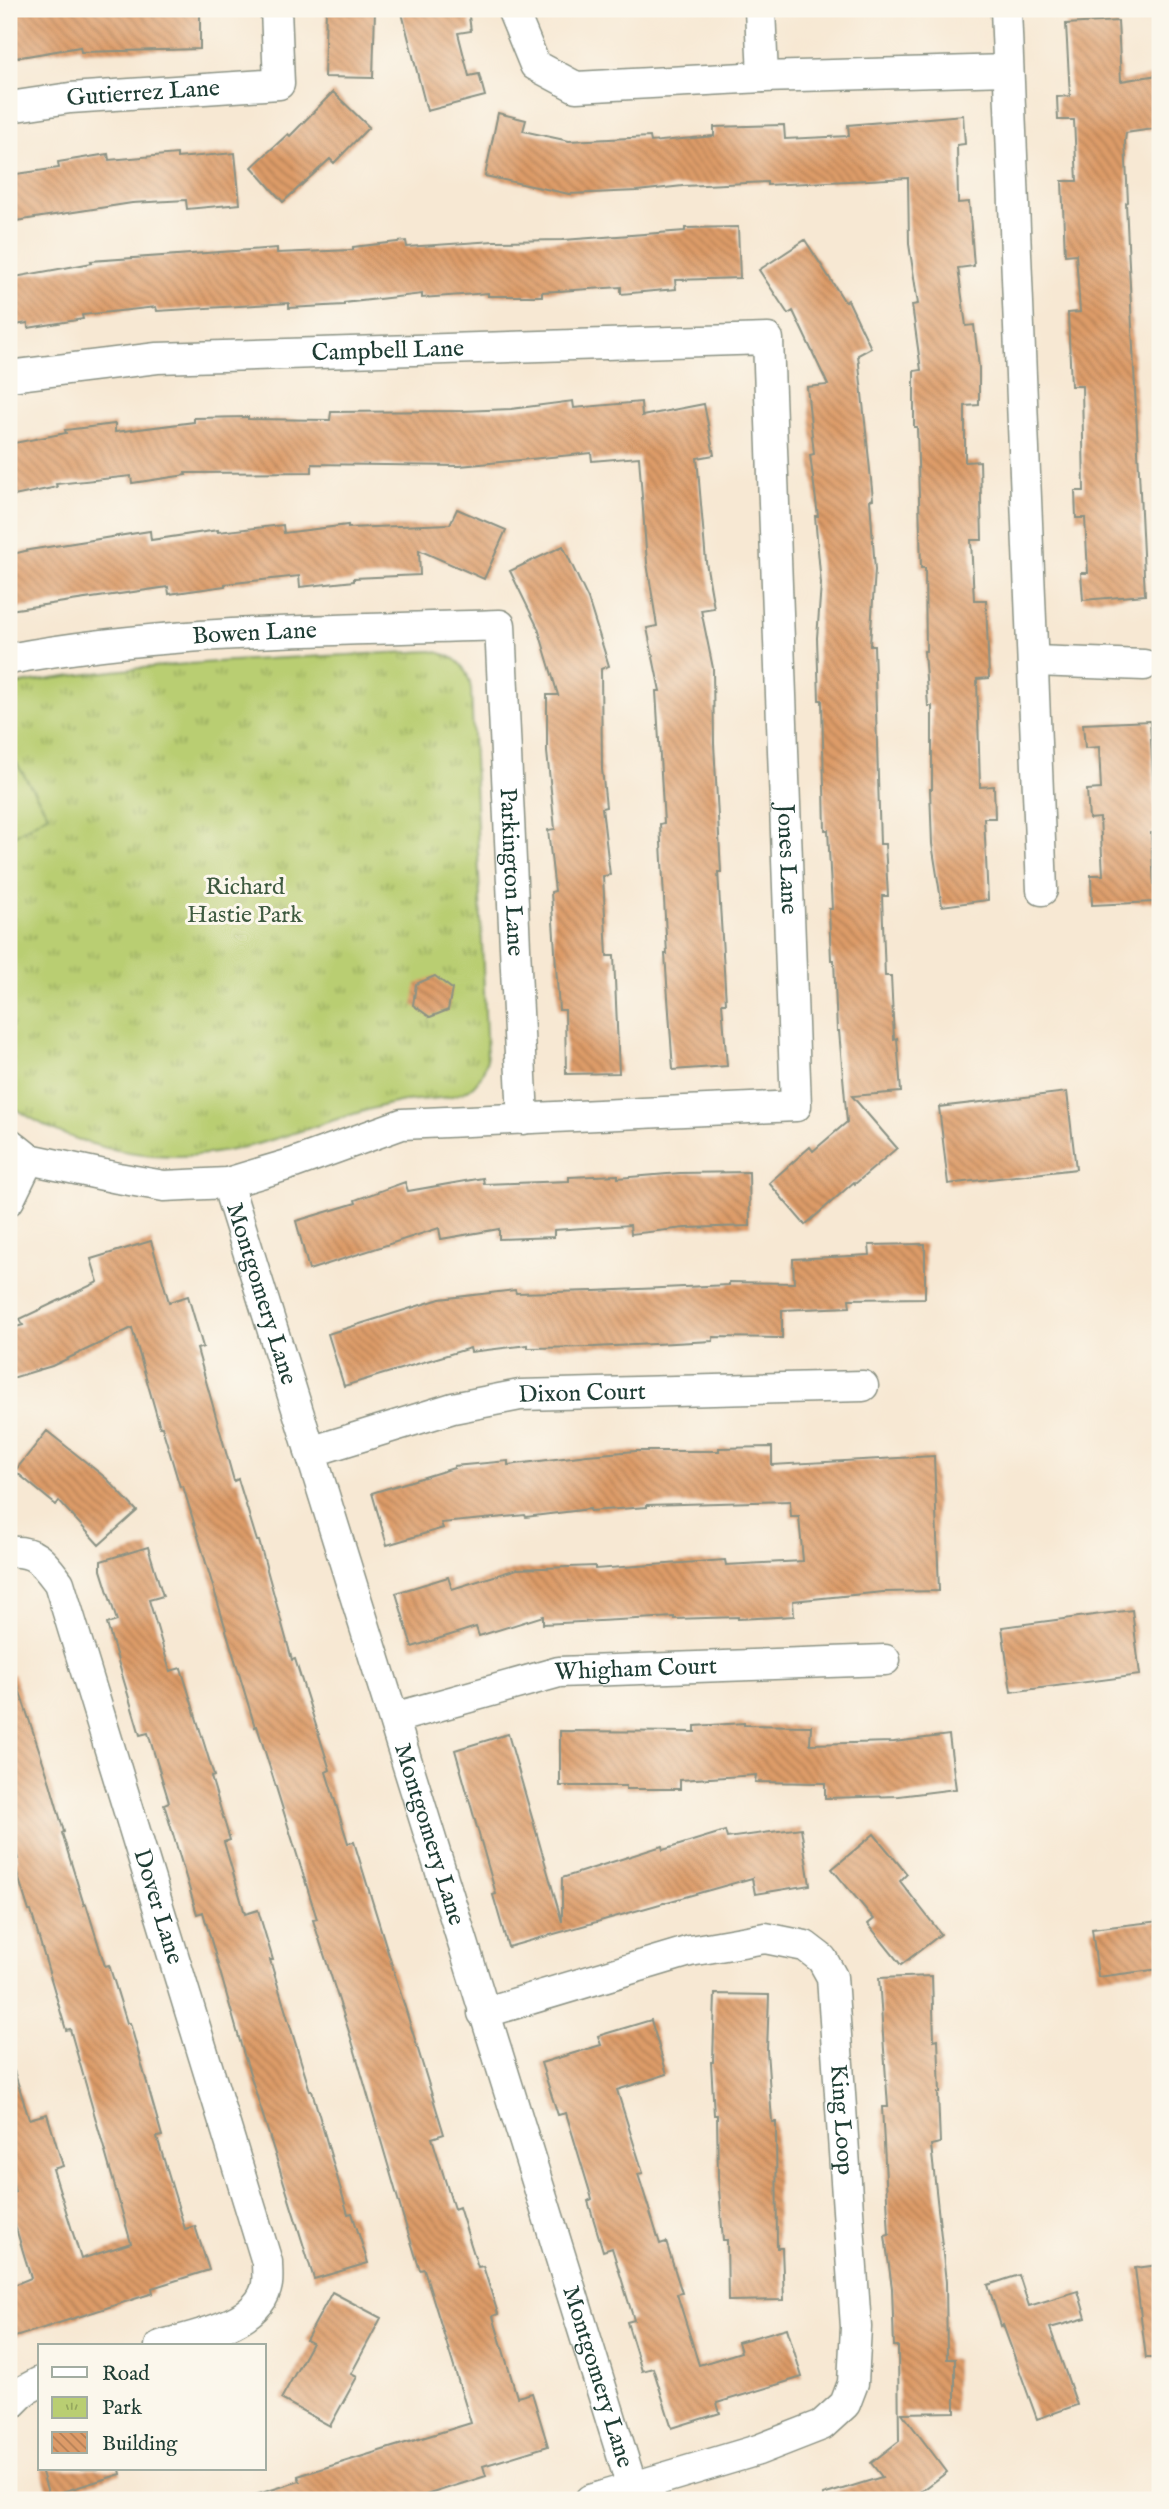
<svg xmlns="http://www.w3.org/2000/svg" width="1169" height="2509" font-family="'IM FELL English',serif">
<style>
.park{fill:url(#park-tufts);stroke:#6c8653;stroke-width:2}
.garden{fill:#b9ce72;stroke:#6c8653;stroke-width:2}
.building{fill:url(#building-back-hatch)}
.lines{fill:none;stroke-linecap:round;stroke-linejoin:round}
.street-casing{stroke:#8b9284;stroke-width:33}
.street{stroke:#fff;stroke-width:30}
.labels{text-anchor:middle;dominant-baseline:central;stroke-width:6;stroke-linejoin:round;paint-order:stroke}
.street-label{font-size:24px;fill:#1f3d34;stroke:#fbf7ec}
.park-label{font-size:24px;fill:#3e5a40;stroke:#fbf7ec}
</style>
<defs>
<pattern id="park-tufts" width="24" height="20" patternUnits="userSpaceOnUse" patternTransform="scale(1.75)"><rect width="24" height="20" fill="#b9ce72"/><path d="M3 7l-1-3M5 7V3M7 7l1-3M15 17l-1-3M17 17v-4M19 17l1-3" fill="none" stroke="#96a85e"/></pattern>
<pattern id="building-back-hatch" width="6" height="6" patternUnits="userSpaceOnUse" patternTransform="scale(1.75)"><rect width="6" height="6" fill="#dd9b68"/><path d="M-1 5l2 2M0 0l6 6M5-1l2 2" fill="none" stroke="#b38056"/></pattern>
</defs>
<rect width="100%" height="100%" fill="#fbf7ec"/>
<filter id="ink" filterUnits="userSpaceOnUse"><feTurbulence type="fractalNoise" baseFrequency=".0143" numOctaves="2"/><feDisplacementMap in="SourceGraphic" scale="14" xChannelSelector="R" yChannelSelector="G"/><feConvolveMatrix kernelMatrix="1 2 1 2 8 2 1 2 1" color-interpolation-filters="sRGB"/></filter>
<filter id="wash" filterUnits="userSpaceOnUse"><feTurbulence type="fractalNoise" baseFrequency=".00686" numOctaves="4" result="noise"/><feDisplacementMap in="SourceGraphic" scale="28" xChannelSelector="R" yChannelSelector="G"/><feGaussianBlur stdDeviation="1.57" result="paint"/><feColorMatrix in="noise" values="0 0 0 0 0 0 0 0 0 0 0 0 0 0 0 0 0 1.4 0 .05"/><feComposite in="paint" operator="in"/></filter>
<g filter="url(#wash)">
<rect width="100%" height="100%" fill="#f7e8d3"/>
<path class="park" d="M432 651C455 655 468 666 471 689L487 1059C484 1072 479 1083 468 1090 450 1101 416 1098 395 1103 321 1119 250 1157 173 1156 114 1155 57 1138 9 1104V686C149 661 290 658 432 651Z"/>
<path class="garden" d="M14 759 48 814 9 839V762Z"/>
<g id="blocks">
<path class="building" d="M24 9H200V49L81 52 80 47 9 59V11Z
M326 9H375L373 78 324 77Z
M401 9H468L471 31 458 33 469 76 479 74 485 96 427 111Z
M1118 21 1121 81 1158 75 1160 87V128L1126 133 1125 141 1128 202 1126 203 1145 595 1083 600 1081 573H1088L1085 518H1076L1075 491H1084L1082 386H1071L1068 313 1080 312 1076 254 1065 255 1062 181H1077L1074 120H1058L1057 97 1070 96 1066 24Z
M333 92 369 127 334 163 330 159 283 202 252 167 288 134 290 136Z
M498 113 526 120 523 131 569 141 650 137 651 142 714 136V127L784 125 785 139 849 136 848 125 963 115 965 144 957 145 958 203 969 202 974 266 958 268 966 326 974 325 979 368V405L965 406V462L980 461 982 540H971L974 600H986L989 678 977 679 980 787 994 786 995 818H984L988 900 942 906 932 844 930 789H932V706H928L924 651H926L925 568H921L917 427H914V371L921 370 912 305 918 304 909 244 908 178 767 185V182L683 186 637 191 569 194 485 176Z
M235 153 240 204 187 209 186 200 132 203 9 222V175L59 168 58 162 108 154 109 160 177 154V158Z
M738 227 740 278 675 280 676 289 621 294V287L542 292V296H488V293L422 298V294L344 303V305L289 308V303L157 311 156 307 82 315 83 319 28 328V323L9 326V278L92 263 91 261 277 248V253L353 250V247L406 241 407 247 494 241 563 240 685 231V228Z
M805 240 845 302 848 300 871 348 858 355 873 499 870 500 875 570 870 645H874L880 844H885L888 896H882L885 976H891L894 1039 897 1038 901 1092 852 1096 897 1148 855 1184 854 1182 805 1225 769 1183 810 1147 813 1151 847 1122 839 1031H837L834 960H831L829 909H832L828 830H825L822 700H819L817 638 821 584 815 516H818L810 455 814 454 807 387 828 385 793 311 788 314 759 270Z
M573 401 574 408 641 402 642 416 704 404 714 455 697 458 706 562 714 608 701 610 713 668 714 744 721 872H718L726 1003H722L727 1066 673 1070 665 954H667L660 824 664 823 656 691H660L647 628 657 626 647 563 639 457 592 461 591 453 460 466 312 464V472L185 473 186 475 132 483 131 476 56 484 57 487 9 497V444L66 433 65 430 115 424V432L194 422V418L248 417V419L330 420 331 412 462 411 511 409Z
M457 509 506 530 484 579 419 550 420 575 354 578V581L300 587 299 576 225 584V586L169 594 168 587 9 610V555L29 550 150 531 151 540 218 530V532L283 525 284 533 348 525V528L450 524Z
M563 546 588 599 609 666 601 669 602 769 606 807 602 808 610 875 603 876 607 956H614L619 1073 566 1074 565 1010H559L551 892 555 891 548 830 555 829 547 752V695H558L538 628 510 571Z
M1150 721 1156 832 1151 833 1155 902 1092 905 1091 875H1103L1100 818 1089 819 1087 790 1101 789 1099 747 1085 748 1083 724Z
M435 976 452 989 448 1010 430 1017 413 1005 416 984Z
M1067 1092 1076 1169 948 1184 939 1107Z
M749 1172 750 1226 685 1228 631 1234 630 1225 554 1230V1237L499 1239V1229L441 1239 439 1228 309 1270 296 1221 356 1203 355 1200 405 1182 408 1191 483 1178 484 1184 569 1181V1177L618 1175V1178L680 1173Z
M151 1241 169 1302 188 1296 203 1347 197 1349 234 1481 238 1479 257 1541H259L292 1660 295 1659 330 1770 326 1772 348 1843 354 1842 444 2134 432 2138 454 2209 459 2207 478 2267 483 2266 498 2314 493 2316 517 2397 532 2393 548 2446 483 2466 486 2476 410 2500H256L255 2495 300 2481 298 2476 471 2423 424 2269 420 2270 402 2213 352 2041 313 1920 317 1919 257 1726 255 1727 183 1486 180 1487 162 1427H160L132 1328 52 1366 9 1379V1329L23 1325 20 1319 98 1282 91 1259Z
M925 1244V1298L849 1299 850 1307 782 1310V1338L713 1337V1341L594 1347 528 1348V1345L471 1352 470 1348 344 1386 328 1334 440 1299 515 1290 516 1293 594 1291 729 1285V1282L794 1283 793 1259 870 1255 869 1245Z
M47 1431 107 1479 137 1511 99 1545 59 1501 56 1505 15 1471Z
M772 1447V1465L934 1456 939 1591 883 1592 793 1601 794 1616 738 1619V1617L674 1619V1617L543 1624V1616L479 1636 476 1627 412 1647 396 1593 448 1577 452 1589 517 1569 595 1566V1569L725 1560 726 1565 803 1561 799 1517H791L790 1501 647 1505V1507L590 1511V1509L526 1517 525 1515 441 1523 443 1528 387 1545 372 1493 454 1468V1466L508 1461V1465L587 1455 636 1451H719V1448Z
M148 1547 163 1596 149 1600 170 1671 181 1668 214 1776 211 1777 230 1840 224 1842 245 1914 258 1910 273 1960H270L310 2091H312L348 2214 352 2213 368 2263 314 2279 241 2045 203 1912 197 1914 164 1804 169 1802 148 1733 140 1735 107 1624 117 1621 101 1570V1561Z
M1132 1610 1140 1675 1011 1692 1002 1627Z
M14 1674 50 1783 64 1832 62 1833 84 1905 86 1904 105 1966 109 1965 127 2023H130L162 2136 157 2137 185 2229 195 2226 209 2270 152 2288 153 2293 9 2339V2287L31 2278 9 2205V2194L15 2192 9 2171V2072L14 2071 29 2119 47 2114 63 2166 53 2169 81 2259 131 2243 70 2029 66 2030 31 1911H29L13 1860 18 1859 9 1825V1675Z
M744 1723V1725L811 1726 810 1744 894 1742 949 1735 956 1789 899 1796 825 1798V1783L755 1782 756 1775 680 1780V1789H626V1786H560V1731L695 1732V1726Z
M508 1734 562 1922V1878L662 1846 663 1850 725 1831 727 1838 801 1828 810 1885 755 1894 752 1878 508 1947 493 1895 496 1894 455 1750Z
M874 1834 907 1874 900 1881 941 1934 901 1965 868 1924 874 1919 832 1869Z
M1160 1921V1969L1098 1977 1092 1929Z
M932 1976 934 2040 938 2039 940 2093H938L940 2143 931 2145 946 2282 947 2359H955V2412L902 2413 947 2472 910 2500H824L823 2495 882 2477 871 2463 899 2441 898 2346H894L892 2288 885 2236 889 2235 882 2107H888L879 1978Z
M715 1994 769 1995 767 2050 772 2122H776L777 2248H782L784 2300 728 2301 727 2240H723L718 2176 717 2115H714L711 2062H713Z
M651 2020 667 2074 617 2090 643 2173 638 2174 660 2244 666 2242 682 2293 677 2294 699 2365 741 2352 738 2342 787 2328 802 2377 717 2403 720 2413 672 2428 653 2368 642 2371 627 2322 634 2320 612 2248 603 2251 588 2201 592 2199 566 2113 558 2115 541 2063 601 2045 598 2036Z
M1160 2265V2358H1146L1135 2268Z
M1019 2275 1029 2306 1078 2291 1086 2318 1050 2328 1077 2405 1037 2419 1003 2325 1001 2326 988 2285Z
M332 2292 381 2318 351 2374 357 2377 330 2426 281 2399 312 2343 306 2340Z
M41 2469H120L121 2474 49 2496Z"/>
</g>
</g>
<g filter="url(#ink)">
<use href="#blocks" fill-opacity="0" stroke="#8b9284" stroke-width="2"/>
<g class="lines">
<g class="street-casing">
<g id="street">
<path d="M512 9 535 65 576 87 763 77 1008 70"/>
<path d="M760 9 763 77"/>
<path d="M1006 9 1042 890"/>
<path id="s1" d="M9 107 70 98 279 84 276 9"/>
<path id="s2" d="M9 376 157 358 768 339 796 1106 402 1124 294 1163 227 1183 164 1186 118 1178 29 1159 9 1143"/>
<path id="s3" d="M9 659C170 629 336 631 500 625L523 1119"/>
<path d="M1034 661 1144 665"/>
<path id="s4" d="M227 1183 632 2487 651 2500"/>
<path d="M9 1200 29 1159"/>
<path id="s5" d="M310 1452 453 1408 520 1395 863 1386"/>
<path id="s6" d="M9 1552C36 1550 44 1563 59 1583L267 2262C267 2269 268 2277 267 2284 261 2325 193 2336 160 2346"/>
<path id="s7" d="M394 1718 559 1672 885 1660"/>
<path id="s8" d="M483 2013 690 1951 765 1938 805 1946 822 1959 832 1977 856 2327 853 2383 845 2404 822 2425 758 2450 590 2500"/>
<path d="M9 2406 25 2390 40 2382"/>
</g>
</g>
<use href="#street" class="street"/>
</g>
</g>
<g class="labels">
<g class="street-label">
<text stroke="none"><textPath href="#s1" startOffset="135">Gutierrez Lane</textPath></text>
<text stroke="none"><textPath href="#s2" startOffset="380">Campbell Lane</textPath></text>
<text stroke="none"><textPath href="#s3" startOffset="247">Bowen Lane</textPath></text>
<text stroke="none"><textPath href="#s2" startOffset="1281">Jones Lane</textPath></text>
<text stroke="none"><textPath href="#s3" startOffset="740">Parkington Lane</textPath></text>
<text stroke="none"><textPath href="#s4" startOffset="116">Montgomery Lane</textPath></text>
<text stroke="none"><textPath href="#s5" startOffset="280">Dixon Court</textPath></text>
<text stroke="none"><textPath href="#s7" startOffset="248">Whigham Court</textPath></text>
<text stroke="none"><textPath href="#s4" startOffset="682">Montgomery Lane</textPath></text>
<text stroke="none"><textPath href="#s6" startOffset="401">Dover Lane</textPath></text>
<text stroke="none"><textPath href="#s8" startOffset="518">King Loop</textPath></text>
<text stroke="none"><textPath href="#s4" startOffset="1250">Montgomery Lane</textPath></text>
</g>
<g class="park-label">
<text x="245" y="887">Richard<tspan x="245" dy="28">Hastie Park</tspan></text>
</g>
</g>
<rect width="1169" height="2509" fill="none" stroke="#fbf7ec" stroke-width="35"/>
<rect x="38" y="2344" width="228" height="126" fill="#fbf7ec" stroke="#a3ada2" stroke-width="2"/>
<rect x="52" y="2367" width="35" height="10" fill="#ffffff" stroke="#a3ada2" stroke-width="2"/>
<text x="102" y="2380" font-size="21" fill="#1f3d34">Road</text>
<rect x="52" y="2397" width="35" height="21" fill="url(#park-tufts)" stroke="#a3ada2" stroke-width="2"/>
<text x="102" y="2414" font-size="21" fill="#1f3d34">Park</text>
<rect x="52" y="2432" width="35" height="21" fill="url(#building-back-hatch)" stroke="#a3ada2" stroke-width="2"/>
<text x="102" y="2450" font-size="21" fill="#1f3d34">Building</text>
</svg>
